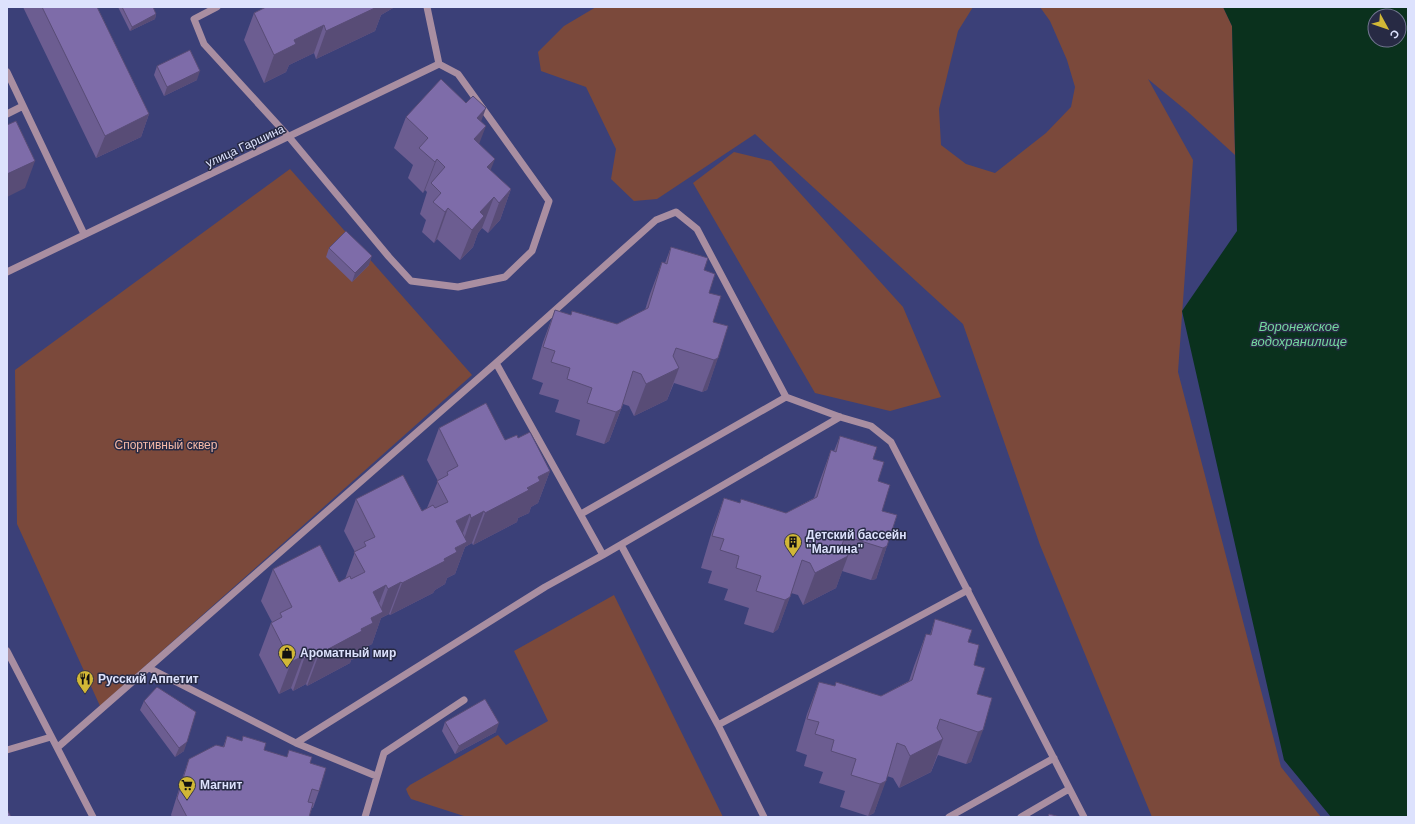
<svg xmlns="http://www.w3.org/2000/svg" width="1415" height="824" font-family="Arial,sans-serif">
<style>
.green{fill:#7b493b}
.water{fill:#0a311d;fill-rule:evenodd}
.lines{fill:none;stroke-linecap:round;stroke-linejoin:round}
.minor{stroke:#a98ea1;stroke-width:7}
.wall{fill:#6c5d91}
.shaded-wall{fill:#584c76}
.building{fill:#7e6ca9;stroke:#584c76}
.labels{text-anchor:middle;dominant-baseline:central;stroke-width:3;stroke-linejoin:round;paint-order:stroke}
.street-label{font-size:12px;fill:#dde2fd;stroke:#272a44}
.park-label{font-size:12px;fill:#f6baa8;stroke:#272a44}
.poi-label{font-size:12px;font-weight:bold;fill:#dde2fd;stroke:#272a44;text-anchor:start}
.water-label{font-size:13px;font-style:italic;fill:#74d79f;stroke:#272a44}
</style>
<rect width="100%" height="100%" fill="#3b4078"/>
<path class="green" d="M596 7H973L958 31 939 109 941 145 966 164 995 173 1046 133 1071 107 1075 87 1067 60 1050 21 1040 7H1223L1232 26 1235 155 1188 112 1148 79 1193 160 1178 372 1281 767 1321 817H1152L1040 545 963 324 755 134 657 199 634 201 611 179 616 149 586 87 541 71 538 52 564 26Z
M734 152 771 161 903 307 941 397 890 411 815 393 693 183Z
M290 169 472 375 100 706 17 524 15 370Z
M614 595 723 817H467L411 799 408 794 406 789 410 785 498 735 506 745 548 721 514 651Z"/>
<path class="water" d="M1223 7H1408V817H1331L1284 760 1182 311 1237 231 1232 26ZM1375 16H1399V40H1375Z"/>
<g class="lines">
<path class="minor" d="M217 7 194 19 204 44 289 137 389 257 411 281 458 287 505 277 532 251 549 201 458 74 439 64
M7 72 84 234
M7 114 23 106
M7 272 439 64 427 7
M581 514 786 397
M621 545 718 725 764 817
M603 555 840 417
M7 651 93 817
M149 668 296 743 376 776
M718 725 968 590
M296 743 545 587 603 555 496 363
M58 747 496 363 656 220 676 212 697 229 786 397 840 417 871 426 891 442 1084 817
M7 750 51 737
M365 817 384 753 464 700
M949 817 1054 758
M1021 817 1069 789"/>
</g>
<path class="wall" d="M23 7H97L149 114 141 137 96 158Z
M118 7H153L156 14 155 19 130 31Z
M266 7H394L393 8 381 15 375 31 316 59 314 53 289 65 286 72 264 83 244 40 254 13Z
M157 66 197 80 164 96 154 75Z
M406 117 481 122 479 144 490 170 511 189 500 220 488 233 482 228 478 233 473 247 460 260 437 239 434 243 422 232 426 220 420 214 427 192 425 190 423 193 408 178 413 165 394 148Z
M671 247 704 270 709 293 713 322 728 326 707 390 702 392 674 383 667 400 634 416 629 406 623 404 609 441 604 444 576 435 580 420 555 412 559 400 539 394 543 383 532 379 543 342 555 310 571 315 617 324 645 310 650 294 662 262 665 263Z
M329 248 369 265 352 282 326 257Z
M439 428 505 440 518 438 550 471 538 503 531 507 529 513 518 518 517 522 473 545 472 543 465 547 455 574 447 578 445 584 435 590 433 593 390 615 389 614 381 618 372 644 364 648 362 655 351 660 350 663 307 686 306 684 293 691 291 688 279 694 259 655 271 623 272 622 261 601 273 569 339 582 345 579 355 552 344 531 356 499 422 511 427 508 438 481 427 460Z
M840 436 873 459 878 481 882 511 897 515 876 579 871 580 842 571 836 588 803 605 798 595 791 593 778 629 773 633 744 624 749 608 724 600 728 589 708 583 712 571 701 568 712 531 724 498 740 503 786 513 814 498 819 483 831 450 834 451Z
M935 619 968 642 974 665 977 694 992 698 971 762 966 764 938 755 931 772 899 788 893 778 887 776 874 813 868 816 840 807 845 791 819 783 823 772 804 766 807 755 796 751 807 714 819 682 835 686 881 696 909 681 914 666 926 634 930 635Z
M144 701 184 751 175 757 140 710Z
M445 722 496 732 455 754 442 731Z
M227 736 264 750 286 757 310 763 319 791 313 808H312L309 817H172L171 815 183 776 189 759 223 747Z"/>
<path class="shaded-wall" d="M374 7H394L393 8 381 15 375 31 316 59 326 31Z
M156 14 155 19 130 31 132 27Z
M324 25 314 53 289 65 286 72 264 83 274 55 294 40Z
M200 71 197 80 164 96 167 87Z
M486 108 475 138 486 126 474 157 462 170 477 118Z
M149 114 141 137 96 158 105 136Z
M437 159 425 190 423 193 435 162Z
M495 159 483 189 487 167Z
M35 161 25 188 7 197V174Z
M511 189 500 220 488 233 499 203Z
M494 197 482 228 478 233 473 247 460 260 472 230 480 212Z
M448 208 437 239 434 243 445 212Z
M372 256 369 265 352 282 355 273Z
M718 358 707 390 702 392 714 360Z
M679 368 667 400 634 416 646 384Z
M621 409 609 441 604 444 616 412Z
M550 471 538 503 531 507 529 513 518 518 517 522 473 545 485 513 527 488 538 477Z
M484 511 472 543 465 547 455 574 447 578 445 584 435 590 433 593 390 615 402 583 455 548 462 545 471 518Z
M470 514 458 546 456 521Z
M887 546 876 579 871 580 883 548Z
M848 556 836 588 803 605 815 573Z
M401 582 389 614 381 618 372 644 364 648 362 655 351 660 350 663 307 686 319 654 373 592 386 585 374 617 379 614 388 589Z
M790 597 778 629 773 633 785 600Z
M318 652 306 684 293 691 304 659Z
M303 656 291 688 279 694 291 662Z
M499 723 496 732 455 754 459 746Z
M983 730 971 762 966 764 978 732Z
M943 739 931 772 899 788 910 756Z
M187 742 184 751 175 757 179 748Z
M886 781 874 813 868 816 880 784Z"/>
<path class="building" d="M42 7H97L149 114 105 136Z
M122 7H153L156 14 132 27Z
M266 7H377L326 31 324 25 294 40 296 44 274 55 254 13Z
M190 50 200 71 167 87 157 66Z
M441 79 466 103 473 96 486 108 477 118 486 126 474 139 495 159 487 167 511 189 499 203 494 197 480 212 484 216 472 230 448 208 445 212 433 202 441 193 431 183 445 167 437 159 435 162 419 148 428 138 406 117Z
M16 121 35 161 7 174V125Z
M346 231 372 256 355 273 329 248Z
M671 247 708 258 704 270 715 274 709 293 721 296 713 322 728 326 718 358 714 360 676 348 673 356 679 368 646 384 641 374 633 371 621 409 616 412 587 403 592 388 567 379 570 368 551 362 555 351 543 347 555 310 571 315 572 311 617 324 648 308 662 262 667 264Z
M486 403 505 440 517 435 518 438 530 432 550 471 538 477 540 481 527 488 529 490 485 513 484 511 471 518 470 514 456 521 467 542 455 548 457 552 444 559 445 561 402 583 401 582 388 589 386 585 373 592 383 612 371 618 373 623 361 629 362 631 319 654 318 652 304 659 303 656 291 662 271 623 282 617 280 613 292 607 273 569 320 545 339 582 350 576 351 579 365 572 354 552 366 546 364 542 375 537 356 499 403 475 422 511 433 505 435 508 448 502 437 481 448 475 447 472 458 466 439 428Z
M840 436 877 447 873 459 884 462 878 481 890 485 882 511 897 515 887 546 883 548 845 536 842 545 848 556 815 573 810 563 802 560 790 597 785 600 756 591 761 576 736 568 739 556 720 550 724 539 712 536 724 498 740 503 741 499 786 513 817 497 831 450 836 452Z
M935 619 972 630 968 642 979 645 974 665 985 668 977 694 992 698 983 730 978 732 940 719 937 728 943 739 910 756 905 746 897 743 886 781 880 784 851 775 856 759 831 751 834 740 815 734 819 722 807 719 819 682 835 686 836 682 881 696 912 680 926 634 931 635Z
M157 687 196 712 187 742 179 748 144 701Z
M485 699 499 723 459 746 445 722Z
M227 736 242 741 243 736 266 743 264 750 287 757 289 750 312 757 310 763 326 768 319 791 312 789 308 802 313 803 309 817H187L177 798 189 759 216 745 224 747Z
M7 809 11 817H7Z
M1049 814 1060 817H1048Z"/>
<defs>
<g id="building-pin" transform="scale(0.9)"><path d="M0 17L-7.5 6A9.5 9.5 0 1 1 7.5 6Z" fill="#d1b736" stroke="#272a44"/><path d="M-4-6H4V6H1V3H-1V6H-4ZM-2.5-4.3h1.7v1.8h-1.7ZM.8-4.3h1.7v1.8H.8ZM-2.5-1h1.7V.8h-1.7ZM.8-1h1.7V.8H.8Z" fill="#111"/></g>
<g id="shop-pin" transform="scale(0.9)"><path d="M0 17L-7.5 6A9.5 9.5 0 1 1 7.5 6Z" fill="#d1b736" stroke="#272a44"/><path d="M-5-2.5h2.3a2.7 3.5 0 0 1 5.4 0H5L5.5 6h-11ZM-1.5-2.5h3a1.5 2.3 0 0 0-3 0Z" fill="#111"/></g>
<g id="restaurant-pin" transform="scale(0.9)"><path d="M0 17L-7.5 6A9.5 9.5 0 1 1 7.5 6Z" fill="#d1b736" stroke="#272a44"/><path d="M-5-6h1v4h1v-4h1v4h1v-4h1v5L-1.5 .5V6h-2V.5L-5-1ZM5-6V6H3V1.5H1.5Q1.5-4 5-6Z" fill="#111"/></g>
<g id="supermarket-pin" transform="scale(0.9)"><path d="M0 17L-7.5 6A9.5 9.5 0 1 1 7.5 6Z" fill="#d1b736" stroke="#272a44"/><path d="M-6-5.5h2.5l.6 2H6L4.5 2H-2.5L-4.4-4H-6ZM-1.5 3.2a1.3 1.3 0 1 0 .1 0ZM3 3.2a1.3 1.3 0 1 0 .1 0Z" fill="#111"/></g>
</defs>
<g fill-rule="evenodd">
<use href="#building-pin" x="793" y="542"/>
<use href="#shop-pin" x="287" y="653"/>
<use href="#restaurant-pin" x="85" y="679"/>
<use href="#supermarket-pin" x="187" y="785"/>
</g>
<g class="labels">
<g class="street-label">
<text transform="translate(245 146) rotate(-25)">улица Гаршина</text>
</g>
<g class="park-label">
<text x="166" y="445">Спортивный сквер</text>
</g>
<g class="poi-label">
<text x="806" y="535">Детский бассейн<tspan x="806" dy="14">"Малина"</tspan></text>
<text x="300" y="653">Ароматный мир</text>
<text x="98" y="679">Русский Аппетит</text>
<text x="200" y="785">Магнит</text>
</g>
<g class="water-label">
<text x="1299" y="326">Воронежское<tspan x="1299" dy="15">водохранилище</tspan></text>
</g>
</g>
<rect width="1415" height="824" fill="none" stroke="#dde2fd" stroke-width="16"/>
<g transform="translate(1387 28) rotate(130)"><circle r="19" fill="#272a44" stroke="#70748e"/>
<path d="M0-3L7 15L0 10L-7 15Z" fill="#d1b736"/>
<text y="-6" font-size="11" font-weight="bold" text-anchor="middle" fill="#dde2fd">С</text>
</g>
</svg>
